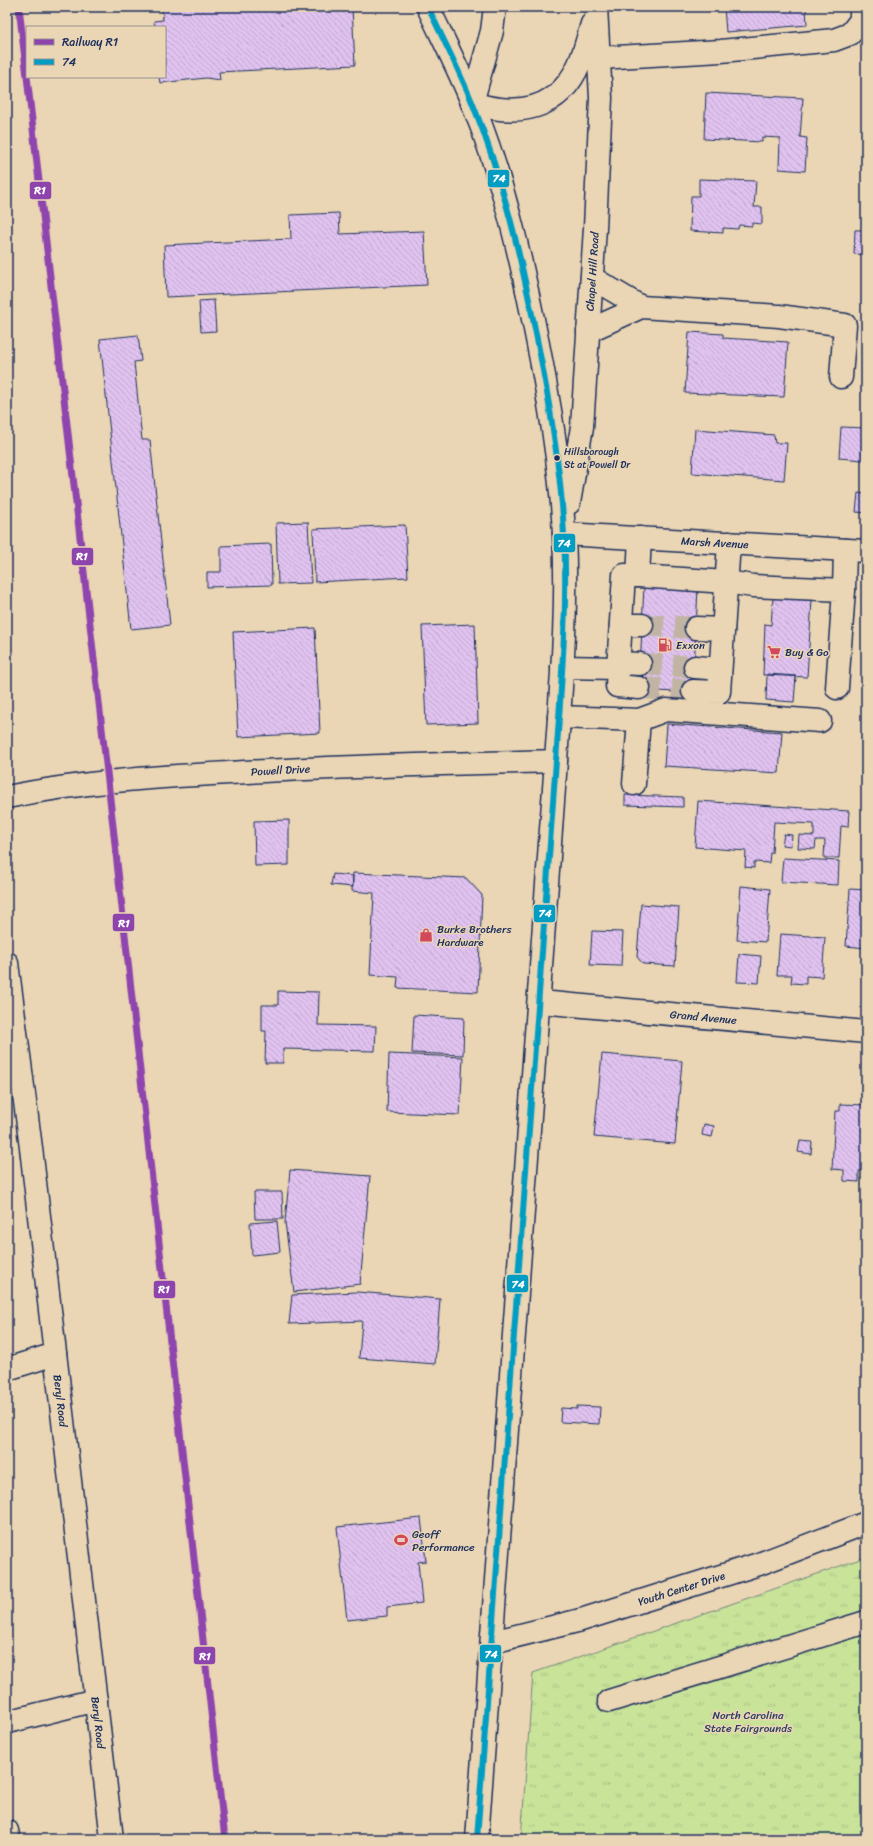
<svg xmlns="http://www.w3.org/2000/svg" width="873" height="1846" font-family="Sriracha,sans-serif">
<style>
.grass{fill:url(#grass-tufts);stroke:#72897c}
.building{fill:url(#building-back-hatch);stroke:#1b2f5e}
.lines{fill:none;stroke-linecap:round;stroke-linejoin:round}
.minor-tunnel{stroke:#c1b4a3;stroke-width:22;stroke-dasharray:22 11;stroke-linecap:butt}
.minor-casing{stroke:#1b2f5e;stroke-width:25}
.major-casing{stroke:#1b2f5e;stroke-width:25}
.minor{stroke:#ead5b4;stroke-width:22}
.major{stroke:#ead5b4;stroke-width:22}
.bus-1-casing{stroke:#ead5b4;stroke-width:9}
.bus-1{stroke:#039dc3;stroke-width:6}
.rail-1-casing{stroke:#ead5b4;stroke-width:10}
.rail-1{stroke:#8e44ad;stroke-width:7}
.bus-dot{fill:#1b2f5e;stroke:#ead5b4;stroke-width:1.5}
.labels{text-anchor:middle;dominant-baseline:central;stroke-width:3;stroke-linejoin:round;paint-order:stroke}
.bus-label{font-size:10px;fill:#1b2f5e;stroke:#ead5b4;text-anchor:start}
.street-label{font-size:11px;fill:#1b2f5e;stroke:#ead5b4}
.poi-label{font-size:11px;fill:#1b2f5e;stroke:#ead5b4;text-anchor:start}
.park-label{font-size:11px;fill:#2c4164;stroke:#ead5b4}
.line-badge{stroke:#ead5b4;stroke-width:1.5}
.badge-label{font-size:11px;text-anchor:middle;font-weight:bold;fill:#fff}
</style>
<defs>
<pattern id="grass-tufts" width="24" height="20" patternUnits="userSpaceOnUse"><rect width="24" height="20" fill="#c9e399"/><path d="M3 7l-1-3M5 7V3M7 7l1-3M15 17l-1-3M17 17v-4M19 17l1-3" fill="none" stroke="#acc386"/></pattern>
<pattern id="building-back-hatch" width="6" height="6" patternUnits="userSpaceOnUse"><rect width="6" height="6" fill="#e0c2ef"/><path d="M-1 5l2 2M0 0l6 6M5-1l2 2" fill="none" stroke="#c0a7cf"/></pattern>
</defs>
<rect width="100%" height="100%" fill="#ead5b4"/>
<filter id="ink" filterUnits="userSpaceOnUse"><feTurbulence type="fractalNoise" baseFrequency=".025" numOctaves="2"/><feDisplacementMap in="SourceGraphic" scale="8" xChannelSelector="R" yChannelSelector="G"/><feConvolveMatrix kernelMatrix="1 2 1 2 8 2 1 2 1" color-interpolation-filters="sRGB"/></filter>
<g filter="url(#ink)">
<path class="grass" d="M866 1557V1839H521L533 1673Z"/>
<path class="building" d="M162 7H352L355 65 219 72 220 80 206 78 160 83 159 77H165V27H155L154 21 163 20Z
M724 7H806L807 25 726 32Z
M706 93 803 98 800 137 807 138 805 171 779 169 780 138 762 137V142L704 139Z
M699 179 756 181 754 207H762V224L752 223V226L739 225 738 229 723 228V233L690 231 691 196H699Z
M339 213 340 234 424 231 427 285 166 297 164 245 291 239 290 215Z
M855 230H866V255L854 254Z
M214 300 216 331 201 332 199 301Z
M689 332 723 334V338L788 342 784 397 685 393Z
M138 335 141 361 134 362 142 440H150L170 625 131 629 100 339Z
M841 427 866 428V452H863V460L839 458Z
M695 429 774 435 775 443H787L784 480 692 473Z
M858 493 866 494V513L856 512Z
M308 522 311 583 278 584 276 523Z
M405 525 408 577 315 582 313 529Z
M271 544 272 585 207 587V572H221V546Z
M644 585 698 587 693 693 639 690Z
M773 598 812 600 807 677 763 675 765 624 771 625Z
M475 624 478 723 426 725 422 626Z
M315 628 320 733 238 737 233 632Z
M767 674 796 676 794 702 766 700Z
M667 724 782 732 779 773 664 766Z
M625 795 683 797V807L625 805Z
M698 801 849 811 848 827 841 826 839 858H824L825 840H816L815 849 798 848 799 835 814 836V824L774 822 772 853H770L769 863 754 862V868L745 867 746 851 695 847Z
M289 820V865L255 866 254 821Z
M784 834 792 835 791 846 782 845Z
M783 858 839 861 838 885 781 882Z
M353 873 466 878 482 895 478 992 397 988 398 977 370 975 374 893 352 891Z
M333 874 353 876V887L331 885Z
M741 886 770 889 766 942 737 940Z
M850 889 866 890V948L846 946Z
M641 904 679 907 675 966 643 964 637 957Z
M592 931 623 932 621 966 590 965Z
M780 934 825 937 822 977 806 976V984L791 983 792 975H777Z
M739 954 761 956 759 983 737 982Z
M278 991 319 992 318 1025 376 1026 375 1051 283 1049V1063H265L266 1031H262V1005H278Z
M414 1015 464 1018 463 1055 412 1053Z
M389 1054 463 1057 460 1115 387 1112Z
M602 1054 682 1061 675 1144 594 1137Z
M840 1104 866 1105 865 1171H859V1182L844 1181V1170L832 1169 835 1111H840Z
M704 1124 714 1126 712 1137 702 1135Z
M800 1141 812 1142 811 1154 798 1152Z
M290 1170 370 1176 360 1284 294 1292 285 1222Z
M254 1192H282L283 1219H255Z
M277 1221 280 1252 252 1255 250 1223Z
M357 1292 440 1299 435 1364 359 1358 362 1321 289 1324 292 1295Z
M577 1406 600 1407 599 1424 560 1422 561 1408 577 1409Z
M421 1518 426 1561 418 1562 422 1603 387 1607V1616L347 1620 337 1527Z"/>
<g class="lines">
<path class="minor-tunnel" d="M642 625 696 628
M640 664 695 667
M639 688 693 691"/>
<g class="minor-casing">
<g id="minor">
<path d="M599 58 721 51 834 40 850 34 861 20V7"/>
<path d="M592 278 641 307"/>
<path d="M588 331 641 307 779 316 845 325 841 377"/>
<path id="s1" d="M564 534 866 551"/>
<path d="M638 576 640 538"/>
<path d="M844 590 845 550"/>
<path d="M621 625H642"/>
<path d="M696 628 723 629"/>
<path d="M619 663 640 664"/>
<path d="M562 667 618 668 624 575 726 582 753 586 844 590 837 688"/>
<path d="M695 667 720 669"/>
<path d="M618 668 617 686 639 688"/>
<path d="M693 691 719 692 729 543"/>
<path d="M559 717 639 720 666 710 820 721"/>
<path d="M634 784 639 720"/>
<path id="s2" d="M7 797C80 782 155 777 229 773 338 766 447 764 556 761"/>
<path id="s3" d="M7 963 31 1148 112 1839"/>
<path id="s4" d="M540 1002 866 1032"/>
<path d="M7 1369 55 1354"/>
<path id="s5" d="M492 1642 581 1620 759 1564 866 1523"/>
<path d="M609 1701 866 1622"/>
<path d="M7 1722 96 1700"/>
<path d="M7 1831 9 1839"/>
</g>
</g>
<g class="major-casing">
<g id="major">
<path d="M428 7C443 39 459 70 472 102 503 178 521 258 537 339 550 404 561 469 564 535 568 610 561 686 556 761L477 1839"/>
<path d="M472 103C517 117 560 111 580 62 585 50 588 37 592 24"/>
<path d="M472 103 492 31 495 7"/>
<path id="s6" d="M569 503 582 427 595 228 601 98 596 7"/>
</g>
</g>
<use href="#minor" class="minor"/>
<use href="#major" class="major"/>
<g class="bus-1-casing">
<path id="bus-1" d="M428 7C443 39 459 70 472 102 503 178 521 258 537 339 550 404 561 469 564 535 568 610 561 686 556 761L477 1839"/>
</g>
<use href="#bus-1" class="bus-1"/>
<g class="rail-1-casing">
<path id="rail-1" d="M19 7 108 781 225 1839"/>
</g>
<use href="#rail-1" class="rail-1"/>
</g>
</g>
<defs>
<g id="fuel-bare" transform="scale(1.08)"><path d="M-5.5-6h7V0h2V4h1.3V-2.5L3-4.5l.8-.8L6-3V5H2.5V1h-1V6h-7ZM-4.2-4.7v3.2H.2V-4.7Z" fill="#d1495b" stroke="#ead5b4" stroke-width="2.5" paint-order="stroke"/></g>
<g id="supermarket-bare" transform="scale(1.08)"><path d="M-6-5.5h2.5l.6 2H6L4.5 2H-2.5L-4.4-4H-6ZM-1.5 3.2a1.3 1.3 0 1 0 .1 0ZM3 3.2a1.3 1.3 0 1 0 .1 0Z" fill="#d1495b" stroke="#ead5b4" stroke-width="2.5" paint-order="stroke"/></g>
<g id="shop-bare" transform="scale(1.08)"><path d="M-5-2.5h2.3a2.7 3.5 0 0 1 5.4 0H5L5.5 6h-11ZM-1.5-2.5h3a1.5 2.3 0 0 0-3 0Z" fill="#d1495b" stroke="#ead5b4" stroke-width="2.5" paint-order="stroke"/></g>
<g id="stadium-bare" transform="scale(1.08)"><path d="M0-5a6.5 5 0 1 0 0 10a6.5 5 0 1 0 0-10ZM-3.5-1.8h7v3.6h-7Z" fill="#d1495b" stroke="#ead5b4" stroke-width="2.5" paint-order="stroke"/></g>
</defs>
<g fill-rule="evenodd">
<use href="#fuel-bare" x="665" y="645"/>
<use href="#supermarket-bare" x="774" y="652"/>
<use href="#shop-bare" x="426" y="935"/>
<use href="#stadium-bare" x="401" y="1540"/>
</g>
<circle class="bus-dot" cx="557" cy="458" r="3.5"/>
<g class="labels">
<g class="bus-label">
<text x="564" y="452">Hillsborough<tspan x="564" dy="13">St at Powell Dr</tspan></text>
</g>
<g class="street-label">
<text stroke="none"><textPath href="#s6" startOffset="233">Chapel Hill Road</textPath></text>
<text stroke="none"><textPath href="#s1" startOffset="151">Marsh Avenue</textPath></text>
<text stroke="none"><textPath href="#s2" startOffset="275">Powell Drive</textPath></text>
<text stroke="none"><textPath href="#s4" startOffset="164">Grand Avenue</textPath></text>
<text stroke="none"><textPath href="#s3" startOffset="441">Beryl Road</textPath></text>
<text stroke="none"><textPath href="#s5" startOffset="197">Youth Center Drive</textPath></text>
<text stroke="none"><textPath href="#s3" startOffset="765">Beryl Road</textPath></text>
</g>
<g class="poi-label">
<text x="676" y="645">Exxon</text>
<text x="785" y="652">Buy &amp; Go</text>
<text x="437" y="929">Burke Brothers<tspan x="437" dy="13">Hardware</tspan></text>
<text x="412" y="1534">Geoff<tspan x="412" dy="13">Performance</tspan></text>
</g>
<g class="park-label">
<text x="748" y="1715">North Carolina<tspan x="748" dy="13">State Fairgrounds</tspan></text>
</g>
</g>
<g class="line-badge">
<rect x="487" y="169" width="23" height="19" rx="4" fill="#039dc3"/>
<rect x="29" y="181" width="23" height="19" rx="4" fill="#8e44ad"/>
<rect x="553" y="533" width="23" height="20" rx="4" fill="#039dc3"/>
<rect x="71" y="547" width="23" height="19" rx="4" fill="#8e44ad"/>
<rect x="533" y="904" width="23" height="19" rx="4" fill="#039dc3"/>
<rect x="112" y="913" width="23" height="19" rx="4" fill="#8e44ad"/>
<rect x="506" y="1274" width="23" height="19" rx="4" fill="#039dc3"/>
<rect x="153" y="1280" width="23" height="19" rx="4" fill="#8e44ad"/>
<rect x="479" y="1644" width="23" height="19" rx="4" fill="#039dc3"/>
<rect x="193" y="1646" width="23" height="19" rx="4" fill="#8e44ad"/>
</g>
<g class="badge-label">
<text x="499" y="182">74</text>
<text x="40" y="194">R1</text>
<text x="564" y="547">74</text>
<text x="82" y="560">R1</text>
<text x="545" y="917">74</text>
<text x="124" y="927">R1</text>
<text x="518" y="1288">74</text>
<text x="164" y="1293">R1</text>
<text x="491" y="1658">74</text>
<text x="205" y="1660">R1</text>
</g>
<rect width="873" height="1846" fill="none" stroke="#ead5b4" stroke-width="24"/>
<rect x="12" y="12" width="849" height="1822" fill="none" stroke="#1b2f5e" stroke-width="1.5" filter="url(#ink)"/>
<rect x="26" y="26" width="140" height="52" fill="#ead5b4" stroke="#979392"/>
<rect x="34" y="39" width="20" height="6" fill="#8e44ad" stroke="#979392"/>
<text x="62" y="46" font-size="12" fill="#1b2f5e">Railway R1</text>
<rect x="34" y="59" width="20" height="6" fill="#039dc3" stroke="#979392"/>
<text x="62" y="66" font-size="12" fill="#1b2f5e">74</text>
</svg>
